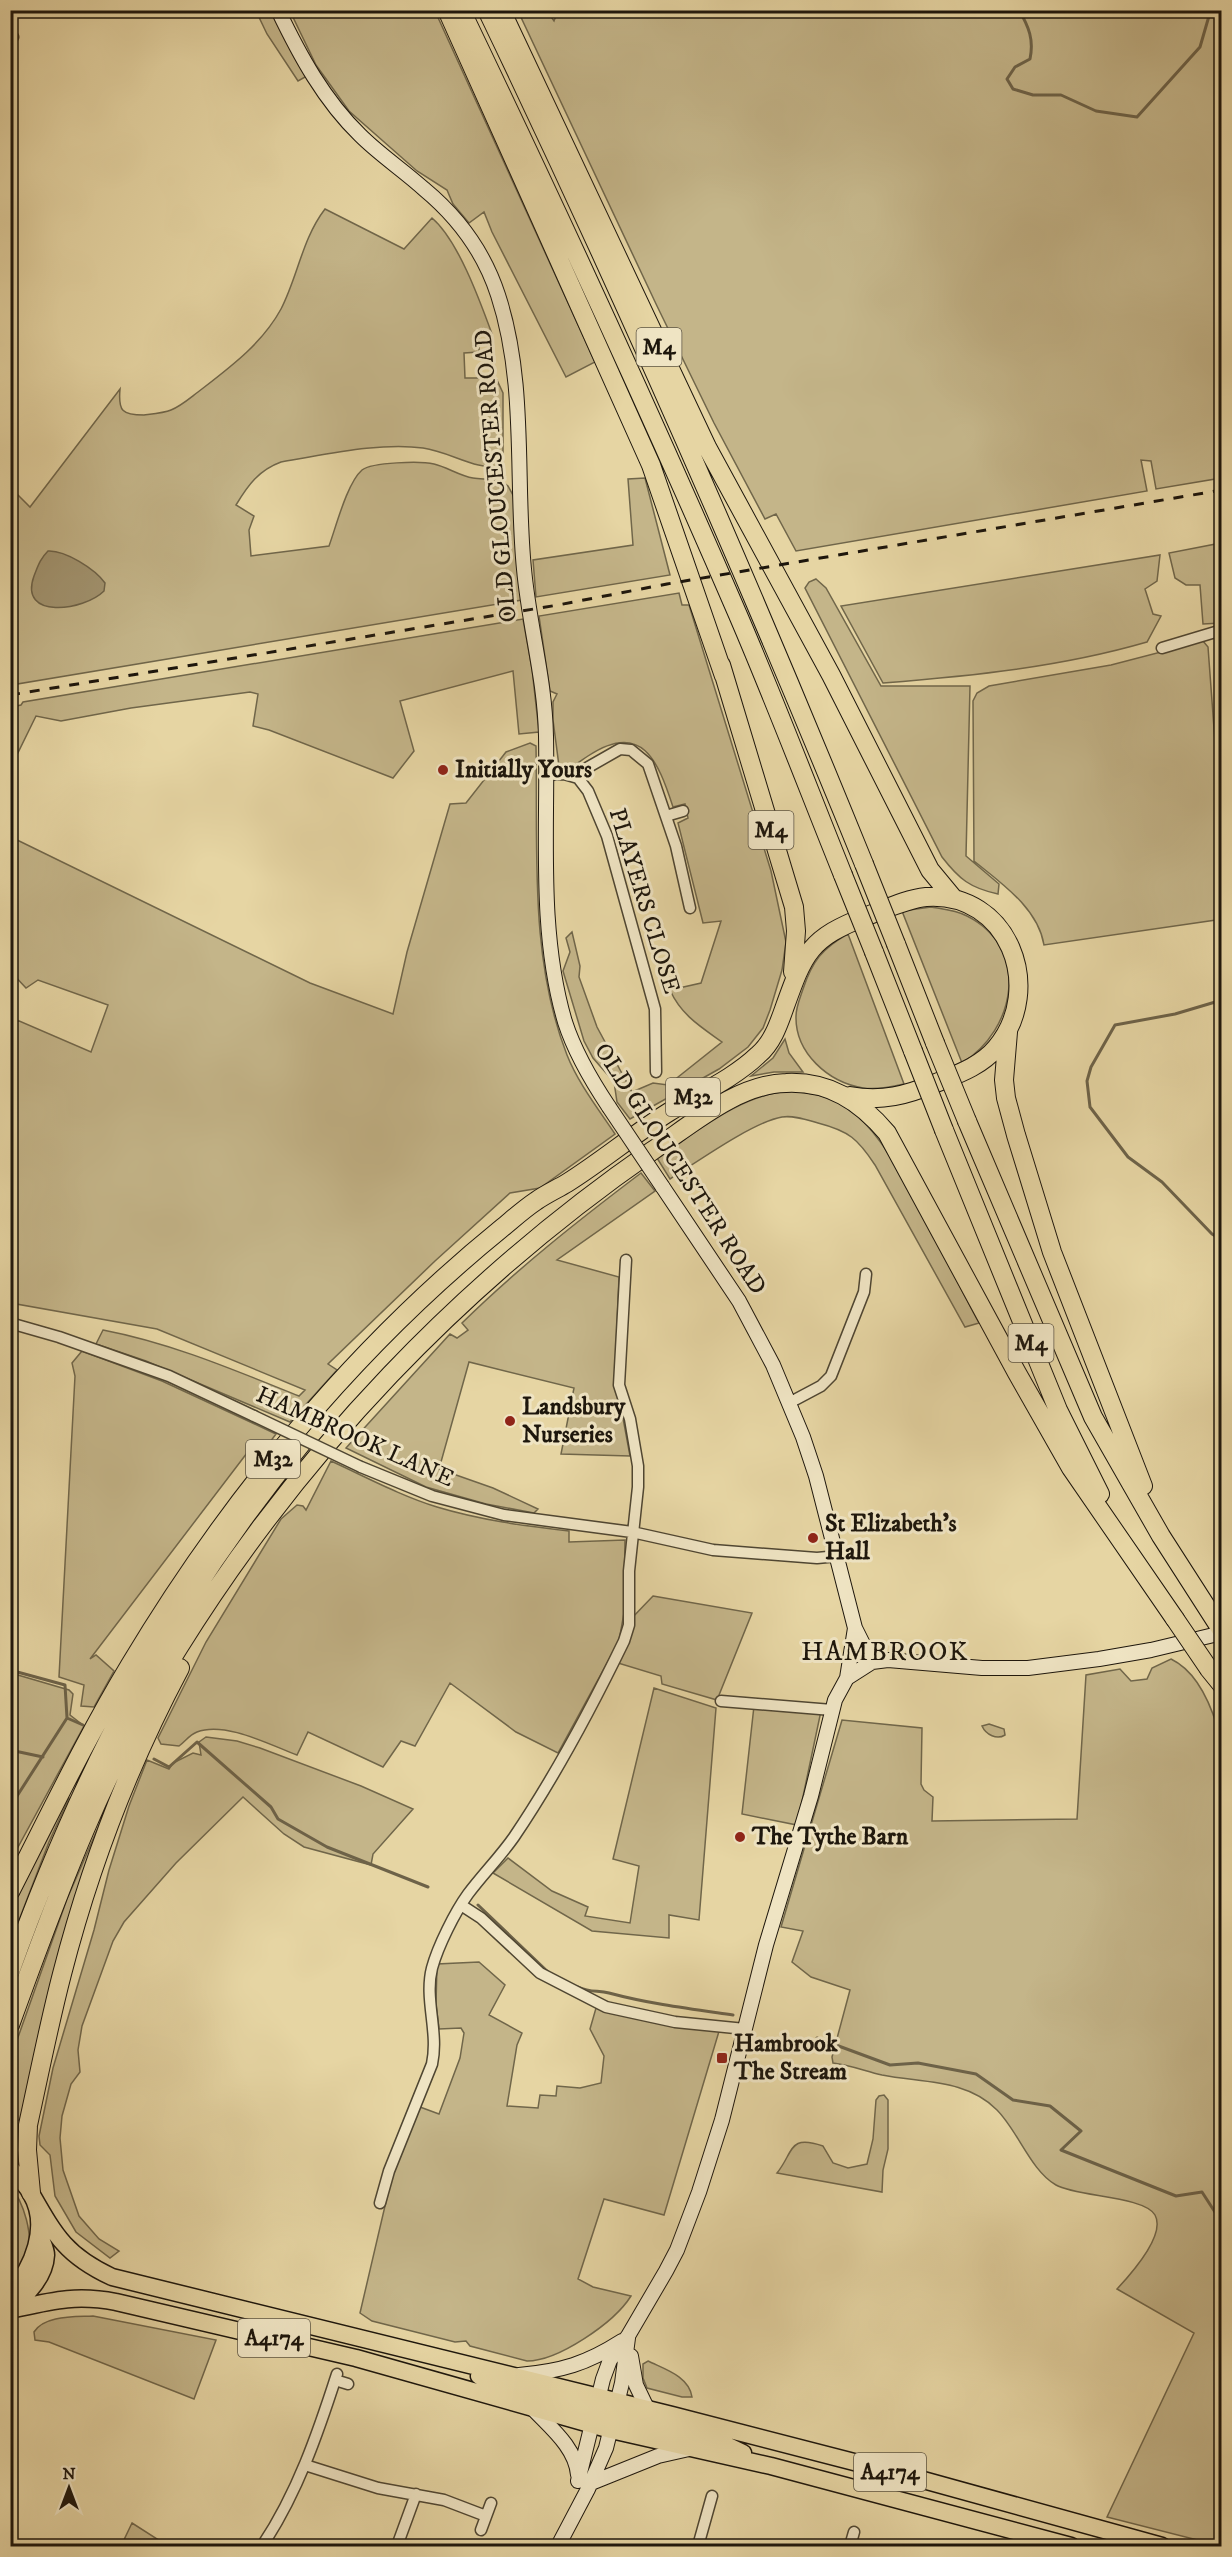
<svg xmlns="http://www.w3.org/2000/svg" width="1232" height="2557" font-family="'IM FELL DW Pica',serif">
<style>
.green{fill:#c4b589;stroke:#70664a;stroke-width:1.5}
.water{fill:#a29470;stroke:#6d6248;stroke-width:1.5}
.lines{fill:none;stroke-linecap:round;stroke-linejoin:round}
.stream{stroke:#6d6248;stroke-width:3}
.minor-casing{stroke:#4f4632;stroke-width:13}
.secondary-casing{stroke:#1d160c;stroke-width:16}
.trunk-casing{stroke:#1d160c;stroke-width:19}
.motorway-casing{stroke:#1d160c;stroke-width:20}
.minor{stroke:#efe4c3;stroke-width:10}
.secondary{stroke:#efe4c3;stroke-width:14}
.trunk{stroke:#e6d5a3;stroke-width:16}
.motorway{stroke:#e6d5a3;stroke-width:18}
.rail{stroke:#1d160c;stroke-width:3;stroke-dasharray:10 10;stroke-linecap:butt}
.minor-bridge-casing{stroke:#4f4632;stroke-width:13;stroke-linecap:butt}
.secondary-bridge-casing{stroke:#1d160c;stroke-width:16;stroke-linecap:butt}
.motorway-bridge-casing{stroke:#1d160c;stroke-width:20;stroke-linecap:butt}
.minor-bridge{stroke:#efe4c3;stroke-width:10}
.secondary-bridge{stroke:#efe4c3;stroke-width:14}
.motorway-bridge{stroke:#e6d5a3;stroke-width:18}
.poi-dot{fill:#8f2418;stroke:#efe4c3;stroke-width:2}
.labels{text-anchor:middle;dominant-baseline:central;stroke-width:6;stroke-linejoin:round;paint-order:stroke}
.shield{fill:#efe4c3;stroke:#5c5443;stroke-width:1.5}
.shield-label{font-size:22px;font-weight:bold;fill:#1d160c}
.street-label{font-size:24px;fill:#1d160c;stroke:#efe4c3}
.poi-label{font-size:24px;font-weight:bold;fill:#1d160c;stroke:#efe4c3;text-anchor:start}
.quarter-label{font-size:27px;letter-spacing:1.5px;fill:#1d160c;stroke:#efe4c3}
</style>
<rect width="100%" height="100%" fill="#e6d5a3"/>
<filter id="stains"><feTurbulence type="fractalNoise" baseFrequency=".00333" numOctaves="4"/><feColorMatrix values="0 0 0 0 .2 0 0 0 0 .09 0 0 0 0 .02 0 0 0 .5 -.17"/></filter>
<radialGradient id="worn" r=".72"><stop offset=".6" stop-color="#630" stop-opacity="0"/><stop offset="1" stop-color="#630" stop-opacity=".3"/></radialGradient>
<path class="green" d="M256 11H274L307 76 298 81 267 34Z
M290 11H435L595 362 566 377 492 232 484 212 469 223 453 204 447 190 417 171 349 111 316 65Z
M558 11H1221V478L1156 489 1151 461 1141 460 1147 491 796 551 776 514 765 519 714 423 657 306 518 11H547L554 21Z
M325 209 404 249 432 218C458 240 480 301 492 334V336L479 332V352L464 353 465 378H496L503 393V467C474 470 451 452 423 448 379 442 325 455 281 462 259 470 248 485 236 505L254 516 249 530 251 556 329 546C336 527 347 483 362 470 372 462 421 461 434 464 447 467 460 476 473 478 485 480 498 477 508 486L514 497 522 600 11 685 10 497 15 492 30 507 120 389C118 411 122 415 144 415 152 414 164 413 171 410 181 406 190 398 198 392 229 368 262 344 281 309 298 276 302 239 325 209Z
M645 478 670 575 536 597 533 560 633 545 628 479Z
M1221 543V623L1203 624 1200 585H1186L1175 578 1169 553Z
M1160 555 1157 581 1145 589 1153 614 1161 616 1147 642C1061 667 972 676 883 683L841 606Z
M816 579 826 588 881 686H970L966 856 999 884 998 894C970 888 959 879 942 857L805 588 809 582Z
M679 593 682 605H689L771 871 786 942 782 970 770 1010 763 1028 748 1047 719 1069 630 1119 617 1102 614 1082 593 1058 584 1041 563 971 570 952 566 938 572 932 580 966 579 977 597 1027 632 1092 653 1083 668 1085 722 1042C701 1027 681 1015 670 990L701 983 721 921 703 923 678 823 688 818 685 804 673 807C658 761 642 720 588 756 577 763 572 770 559 766L553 720V702L557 694 550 691 539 616Z
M523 619 532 669 539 732 519 734 513 671 400 701 414 751 393 778 269 730 253 726 258 694 250 692 131 708 61 721 36 716 11 767V707L21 705 23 702Z
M1203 641 1208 647 1217 769 1221 771V917L1216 920 1044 945C1038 908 1001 883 974 861L973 701 977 693 989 686 1111 665Z
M530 743 536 746C538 849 529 958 567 1055 578 1083 599 1110 615 1134L540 1188 510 1193 435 1261 328 1364 337 1370 290 1422 146 1361 96 1344 103 1330C171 1343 234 1370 299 1396L305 1390 157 1329 11 1303 10 1043 17 1020 91 1052 108 1005 38 980 26 988 11 972V837L310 983 393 1014 407 952 450 804 466 803 506 752Z
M931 907C943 909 956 910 967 916 1031 948 1016 1030 962 1063L902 911Z
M848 934 904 1084C891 1087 876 1090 863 1088 828 1082 795 1053 796 1016 796 1007 800 998 803 989 812 962 822 948 848 934Z
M785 1039 789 1053 803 1072H774L751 1076 773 1058Z
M790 1091C810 1093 829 1095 846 1107 877 1129 893 1161 911 1193 935 1236 956 1280 979 1323L965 1327 875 1165C858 1139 849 1131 818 1123 807 1120 794 1115 782 1117 753 1122 697 1162 670 1179L657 1158C697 1132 741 1094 790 1091Z
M641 1173 655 1191 557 1260 619 1277 615 1375 630 1456 561 1454 574 1388 469 1362 439 1469 493 1488 538 1509 534 1513 486 1504 426 1487 346 1448 450 1334 457 1338 468 1330 462 1323C518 1268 579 1220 641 1173Z
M82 1351 162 1381 276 1434 258 1458 247 1453 90 1659 96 1655 114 1671 94 1707 81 1706 84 1685 59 1677 75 1376 72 1363Z
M331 1461C366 1477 401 1496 437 1507 480 1520 525 1526 569 1531V1542L625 1540 624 1613 619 1641 558 1753 516 1732 450 1683 415 1746 401 1741 383 1767 308 1732 297 1755C270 1745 225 1721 197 1732 189 1735 186 1741 179 1746L161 1744 158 1738 206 1642 281 1519 297 1505 303 1506 306 1510Z
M653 1596 752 1613 717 1700 662 1684 661 1676 618 1663 631 1619Z
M1171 1659C1196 1671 1209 1700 1217 1726L1221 1729V2546L1107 2517 1194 2333 1117 2289C1130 2275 1166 2235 1155 2215 1144 2196 1077 2197 1056 2185 1031 2171 1018 2131 997 2110 967 2079 922 2083 882 2075 865 2071 850 2065 833 2063L832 2057 850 1990 811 1977 792 1962 803 1931 781 1927 842 1720 922 1728 921 1784 924 1790 933 1797 932 1821 1077 1819 1086 1675 1120 1669 1131 1681 1147 1679 1152 1668Z
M11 1673 69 1690 73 1694 70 1715 84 1726 11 1860Z
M654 1688 716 1708 699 1920 669 1915V1938L592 1931 493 1873 508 1858 552 1891 588 1907 585 1916 630 1923 639 1866 613 1859Z
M754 1706 821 1711 797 1825 742 1814Z
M989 1724 1004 1729 1005 1735C997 1740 986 1735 982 1726Z
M206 1737 237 1741 260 1748 361 1786 413 1809 373 1854 371 1865 304 1847 284 1834 243 1797 176 1863 124 1922 113 1941 82 2026 78 2050 80 2072 71 2084 62 2116 60 2138 63 2170 79 2216 99 2239 119 2251 110 2258 76 2232 55 2196 50 2155 40 2145 39 2136 53 2068 94 1930 109 1870 129 1806 147 1760 169 1769 173 1763 193 1753 201 1755 199 1742Z
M124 1768 22 2120 11 2121V2057L67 1899Z
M67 1797 69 1798 49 1842 11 1941V1903Z
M479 1962 505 1985 489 2015 522 2033 517 2045 507 2106 538 2108 540 2095 556 2096 557 2086 580 2088 601 2083 604 2056 590 2029 596 2008 720 2028 664 2215 604 2199 578 2279 593 2287 631 2296C614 2323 558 2361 527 2361L470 2346 466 2341 455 2342 372 2321 360 2313 392 2176 420 2107 439 2114 460 2058 464 2033 461 2028 439 2029 436 2004 437 1964Z
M884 2095 888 2100V2149L883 2170 882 2192 777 2173C794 2152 788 2134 823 2146L833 2163 848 2168 867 2164 873 2139 876 2100 879 2096Z
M10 2185C24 2203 34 2235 27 2257 24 2267 16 2277 10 2286Z
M93 2316 216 2340 194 2399 49 2342 35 2340 34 2332C44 2315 75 2317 93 2316Z
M648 2361C664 2369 689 2376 692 2397H682L647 2388 643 2378V2364Z
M132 2523 168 2546H121Z"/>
<path class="water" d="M48 551C65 550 95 569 105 583L104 591C84 611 18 620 34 576 38 566 40 559 48 551Z"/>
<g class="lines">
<path class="stream" d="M1019 10C1029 27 1034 40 1030 59L1015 67 1007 79 1013 89 1033 95H1061L1096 111 1137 117 1200 47 1209 16 1214 10
M1222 1000 1175 1014 1115 1025 1091 1067 1087 1081 1090 1107 1128 1157 1162 1182 1212 1234 1222 1240
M10 1670 65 1685 67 1718 83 1725
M10 1750 43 1757
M154 1759 169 1767 197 1742 271 1807 278 1819 327 1847 428 1887
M10 1807 67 1718
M478 1905 548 1972
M578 1987C591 1993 598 1990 609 1993 650 2004 691 2009 733 2015
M817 2038 890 2065 918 2063 976 2074 1013 2100 1050 2106 1081 2131 1061 2150 1176 2196 1202 2192 1222 2223"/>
<g class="minor-casing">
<path id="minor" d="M10 36 13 37
M1162 648 1222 630
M546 775 564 774 578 778 588 791 607 836 655 1009 656 1072
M578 778 585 769 620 749 631 750 648 764 676 846 690 908
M666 816 683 811
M10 1323 59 1337 169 1376 254 1416
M789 1403 821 1386 831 1376 864 1292 866 1274
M361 1467 432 1496 504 1515 632 1532 713 1550 817 1558 838 1556
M721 1701 832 1710
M461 1905 481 1918 540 1973 606 2007 675 2022 745 2029
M380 2203 389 2171 432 2064C439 2032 424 1999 432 1968 438 1946 455 1912 468 1894 483 1874 500 1857 514 1837 556 1775 591 1709 624 1641L629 1625V1571L638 1487V1466L630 1419 619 1385 626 1260
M335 2380 348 2384
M305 2465 378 2488 444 2500 486 2516
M481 2530 491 2503
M262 2546C297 2494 318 2433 337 2374
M397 2546 416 2494
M698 2546 712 2496
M850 2546 854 2532"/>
</g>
<g class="secondary-casing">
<path id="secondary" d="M278 10C300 56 324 100 360 135 380 155 403 170 424 189 459 218 484 252 498 295 527 383 515 479 524 569 529 625 545 679 546 736 548 830 538 931 565 1022 575 1053 591 1080 609 1107
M662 1186 739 1301 773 1365 803 1437 816 1476 855 1628 872 1662
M847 1678 855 1628
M631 2356 636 2385 648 2410
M519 2375C562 2371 586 2364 622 2341
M533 2409C551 2428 576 2448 578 2475
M578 2481 603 2379 610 2360 628 2336 666 2271 677 2250 699 2192 722 2120 766 1945 811 1796 835 1700 847 1678 872 1662 888 1660 982 1668H1028L1099 1659 1151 1650 1222 1633
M591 2483 658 2456 689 2449
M558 2546 588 2489 606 2448 622 2383 628 2338"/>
</g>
<g class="trunk-casing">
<path id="trunk" d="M10 2168C18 2176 26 2184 31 2194 50 2226 33 2268 10 2293
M32 2195C56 2237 67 2256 112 2277L672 2415 916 2478 1162 2546
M10 2307C27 2296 45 2276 46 2255 46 2249 42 2242 40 2236
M10 2310C51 2301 75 2294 116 2302L356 2358 611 2430 771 2466 1071 2546
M479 2376 505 2388 595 2412 611 2430
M598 2397 614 2416 722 2443 743 2453"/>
</g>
<g class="motorway-casing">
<path id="motorway" d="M447 10 651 465 724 676
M461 10C557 210 650 411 738 615 775 701 808 788 843 875
M487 10C622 291 747 576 864 864
M501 10 707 447 831 675 930 870 954 899
M721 665 794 907 796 931 793 972
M896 944 935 1043
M874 952 913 1051
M1008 1032 1004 1080 1006 1098 1016 1135 1052 1252 1143 1486
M967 1121 1093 1417 1161 1536 1222 1631
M944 1130 1058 1410 1100 1494
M1209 1669 1222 1685
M10 1892C49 1816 86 1738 130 1665 228 1501 353 1349 502 1228 513 1219 524 1209 536 1201 546 1194 557 1189 567 1183 602 1161 634 1134 669 1112 698 1094 733 1079 758 1055 772 1043 778 1026 784 1009 804 953 809 938 867 916 886 909 906 899 926 897 1008 891 1046 988 996 1048 981 1066 958 1074 936 1083 907 1095 882 1102 850 1096
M10 1972C81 1774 168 1606 302 1443
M10 2025C57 1895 105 1764 179 1647 301 1451 463 1282 652 1151 691 1125 737 1084 786 1083 829 1081 860 1101 887 1133L1017 1373 1071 1468 1175 1619
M31 2193 27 2150 28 2125C39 2075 49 2024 62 1974 89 1869 129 1764 180 1668"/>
</g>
<use href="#minor" class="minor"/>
<use href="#secondary" class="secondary"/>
<use href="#trunk" class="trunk"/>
<use href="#motorway" class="motorway"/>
<path class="rail" d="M10 695 558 605 667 584 1222 490"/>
<g class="minor-bridge-casing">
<path id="minor-bridge" d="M254 1416 361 1467"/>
</g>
<g class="secondary-bridge-casing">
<path id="secondary-bridge" d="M609 1107 662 1186"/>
</g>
<g class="motorway-bridge-casing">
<path id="motorway-bridge" d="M864 864 896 944
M843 875 874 952
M935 1043 967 1121
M913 1051 944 1130
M1175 1619 1209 1669"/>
</g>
<use href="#minor-bridge" class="minor-bridge"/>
<use href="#secondary-bridge" class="secondary-bridge"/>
<use href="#motorway-bridge" class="motorway-bridge"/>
</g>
<g class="poi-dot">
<circle cx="443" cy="770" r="6"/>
<circle cx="510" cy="1421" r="6"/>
<circle cx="813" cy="1538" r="6"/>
<circle cx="740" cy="1837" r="6"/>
<rect x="716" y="2052" width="12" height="12" rx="3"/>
</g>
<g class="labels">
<g class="shield">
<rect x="636.5" y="328" width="45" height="38" rx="4.5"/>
<rect x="748.5" y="811" width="45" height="38" rx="4.5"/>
<rect x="666" y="1078" width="54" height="38" rx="4.5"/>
<rect x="1008.5" y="1324" width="45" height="38" rx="4.5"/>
<rect x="246" y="1440" width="54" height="38" rx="4.5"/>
<rect x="238" y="2319" width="72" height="38" rx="4.5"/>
<rect x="854" y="2453" width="72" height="38" rx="4.5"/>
</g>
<g class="shield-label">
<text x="659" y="347">M4</text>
<text x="771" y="830">M4</text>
<text x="693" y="1097">M32</text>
<text x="1031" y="1343">M4</text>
<text x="273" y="1459">M32</text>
<text x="274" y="2338">A4174</text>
<text x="890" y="2472">A4174</text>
</g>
<g class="street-label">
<text transform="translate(496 476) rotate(-95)">OLD GLOUCESTER ROAD</text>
<text transform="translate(644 901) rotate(73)">PLAYERS CLOSE</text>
<text transform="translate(680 1169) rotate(57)">OLD GLOUCESTER ROAD</text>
<text transform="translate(355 1437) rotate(24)">HAMBROOK LANE</text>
</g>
<g class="poi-label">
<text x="455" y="770">Initially Yours</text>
<text x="522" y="1407">Landsbury<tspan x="522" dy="28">Nurseries</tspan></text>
<text x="825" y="1524">St Elizabeth's<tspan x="825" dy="28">Hall</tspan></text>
<text x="752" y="1837">The Tythe Barn</text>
<text x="734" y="2044">Hambrook<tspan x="734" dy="28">The Stream</tspan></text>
</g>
<g class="quarter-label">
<text x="885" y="1652">HAMBROOK</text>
</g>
</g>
<rect width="1232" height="2557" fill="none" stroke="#e6d5a3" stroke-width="36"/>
<rect x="12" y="12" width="1208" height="2533" fill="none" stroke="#1d160c" stroke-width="3"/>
<rect x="18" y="18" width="1196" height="2521" fill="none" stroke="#1d160c" stroke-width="1.5"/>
<g transform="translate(69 2488)" stroke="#efe4c3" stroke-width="4.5" paint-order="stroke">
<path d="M0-4.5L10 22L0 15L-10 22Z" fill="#1d160c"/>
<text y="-9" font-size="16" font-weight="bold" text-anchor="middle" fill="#1d160c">N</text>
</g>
<rect width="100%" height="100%" filter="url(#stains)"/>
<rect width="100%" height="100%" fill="url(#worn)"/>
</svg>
